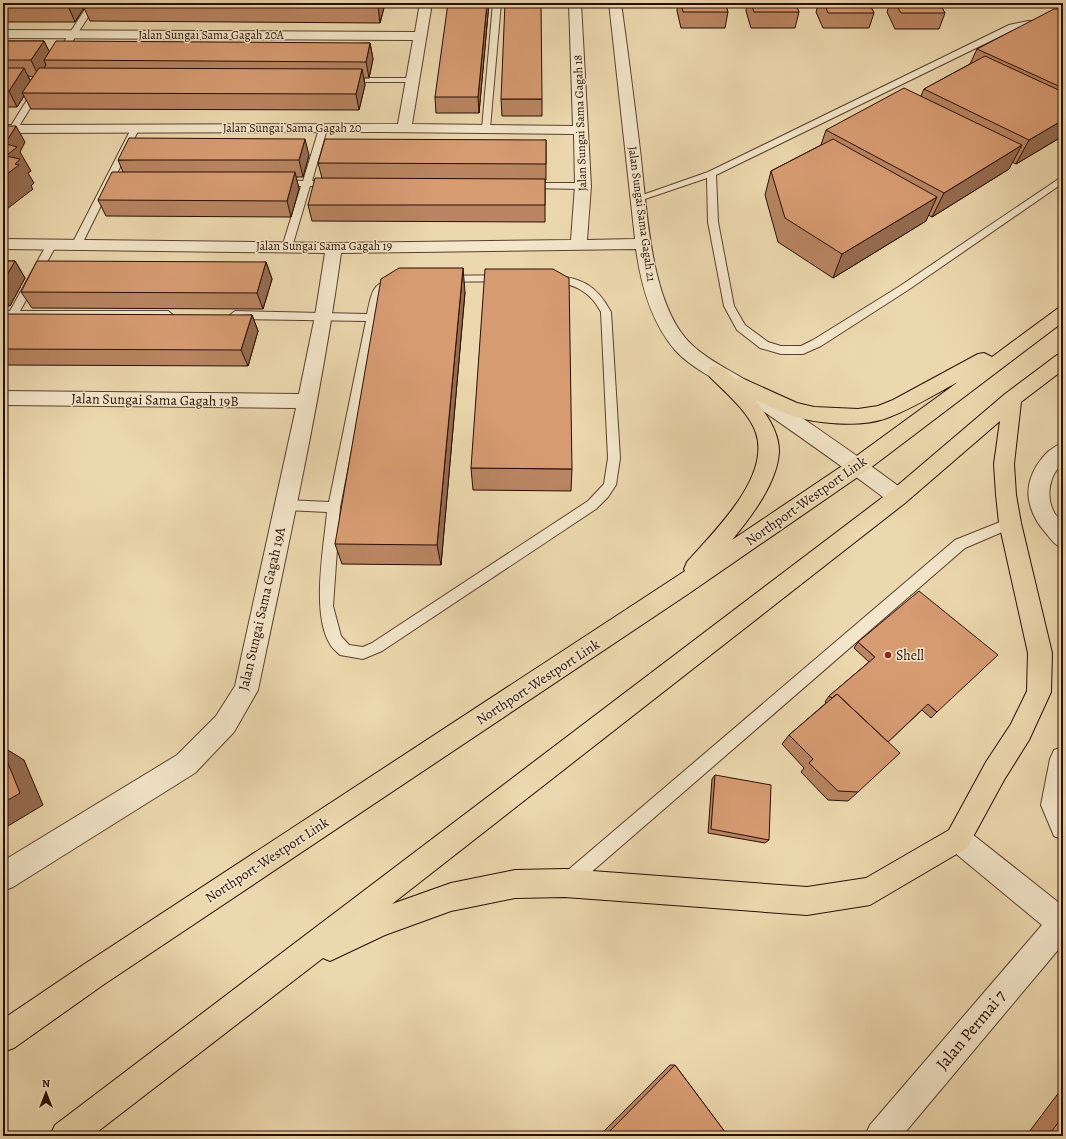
<svg xmlns="http://www.w3.org/2000/svg" width="1066" height="1139" font-family="Alegreya,serif">
<style>
.lines{fill:none;stroke-linecap:round;stroke-linejoin:round}
.service-casing{stroke:#5a402e;stroke-width:2}
.minor-casing{stroke:#5a402e;stroke-width:2}
.primary-casing{stroke:#290d04;stroke-width:2}
.service{fill:#f3e6ca;fill-rule:evenodd}
.minor{fill:#f3e6ca;fill-rule:evenodd}
.primary{fill:#ecd8ae;fill-rule:evenodd}
.wall{fill:#b98562;stroke:#290d04;fill-rule:evenodd}
.shaded-wall{fill:#966c50;stroke:#290d04}
.building{fill:#d79b72;stroke:#290d04}
.poi-dot{fill:#8f2418;stroke:#f3e6ca;stroke-width:1.5}
.labels{text-anchor:middle;dominant-baseline:central;stroke-width:3;stroke-linejoin:round;paint-order:stroke}
.far-street-label{font-size:12px;fill:#290d04;stroke:#f3e6ca}
.street-label{font-size:14px;fill:#290d04;stroke:#f3e6ca}
.poi-label{font-size:14px;fill:#290d04;stroke:#f3e6ca;text-anchor:start}
.near-street-label{font-size:17px;fill:#290d04;stroke:#f3e6ca}
</style>
<rect width="100%" height="100%" fill="#ecd8ae"/>
<filter id="stains"><feTurbulence type="fractalNoise" baseFrequency=".005" numOctaves="4"/><feColorMatrix values="0 0 0 0 .2 0 0 0 0 .09 0 0 0 0 .02 0 0 0 .5 -.17"/></filter>
<radialGradient id="worn" r=".72"><stop offset=".6" stop-color="#630" stop-opacity="0"/><stop offset="1" stop-color="#630" stop-opacity=".3"/></radialGradient>
<g class="lines">
<g class="service-casing">
<path id="service" d="M89 3H97L62 58H56L55 56Z
M493 3H501L490 128 486 131 482 128Z
M1028 21 1063 22V26L1028 25 1015 29 716 175 718 222 734 306 745 325 768 342 781 346H801L813 340 900 286 1063 176V183L908 290 821 346 803 354H781L760 348 737 330 724 306 708 222 707 178 642 200H636L634 198 708 172 1009 25Z
M344 78H412L416 80 412 82H344Z
M35 87 42 89 16 131H10L9 129Z
M135 126 139 129 82 244 80 246H74L72 244 131 129Z
M323 126 327 129 312 181H331L336 184 331 187 310 186 292 247 287 250 284 249 282 247 301 186H281L276 183 281 180 303 181 319 129Z
M527 183H583L588 186 583 189 524 188 522 186Z
M52 241 57 244 20 311H168L173 315 172 317 16 318 7 335 3 336V323L6 318H3V310L10 311 47 244Z
M551 275C581 278 596 284 611 312L620 458 616 485 608 497 596 509 382 651 363 659 340 655C337 652 332 648 330 644 311 613 324 547 327 512L286 510 282 509 280 505 282 501 286 500 329 502 366 321 235 319 230 315 235 311 367 314C373 286 373 283 402 276ZM551 281C574 284 590 291 601 312L608 458 604 484 588 501 372 643 363 647 349 645 341 636 333 606 340 507 382 293 389 285 402 282Z
M1010 518 1014 519 1016 523 1014 527 965 548 573 888 567 890 561 888 559 882 561 876 955 540Z"/>
</g>
<g class="minor-casing">
<path id="minor" d="M420 3H432L412 124 573 126 569 3H581L591 186 587 240 635 239 609 3H621C628 52 634 101 640 150 647 206 649 305 692 345 710 362 734 372 754 385 805 420 856 454 905 491L908 497 905 503 898 505 891 503C841 465 789 429 737 393 717 379 692 369 675 350 651 322 641 285 636 249L341 253C321 400 288 545 258 690L234 732 195 773 13 887 3 891V861L177 755 216 716 235 686 296 408 3 405V391L299 394 315 316 325 253 3 249V239L334 243 571 240 575 186 574 134 382 132 3 133V125L398 124 413 40 3 38V30L415 32Z
M1063 443V463C1049 475 1045 497 1055 514 1057 517 1061 519 1063 523 1065 529 1063 541 1063 548 1054 545 1051 539 1045 532 1037 523 1031 512 1029 500 1025 478 1042 450 1063 443Z
M1063 747V840L1054 836 1041 805 1050 759 1054 750Z
M958 826 967 830 1063 906V944L902 1136H865L870 1125 1042 925 949 848 945 839 949 830Z"/>
</g>
<g class="primary-casing">
<path id="primary" d="M1063 307V322L865 472 688 594 103 985 14 1048 3 1052V1019L83 965 685 571 684 569 687 562C713 532 771 478 756 433 749 412 726 393 710 377L708 372 710 367C723 364 727 371 735 379L739 378 746 380 797 403 814 407 858 409 878 406 893 400 978 354 984 353 992 357 1057 309ZM958 382 851 460 732 540C751 517 778 482 779 451 779 432 766 413 754 399 765 404 776 410 787 414 814 424 860 428 887 418 912 409 935 394 958 382Z
M1063 354V370L1021 402 1014 464 1016 495 1021 523 1052 653 1051 692 1029 740 1004 780 967 848 870 905 807 915 565 897 515 898 451 911 385 935 330 961 323 958 92 1136H50L55 1125 891 491 1005 394 1057 355ZM1000 421 994 464 996 495 999 523 1028 653 1027 691 1011 724 986 762 949 830 866 878 807 887 565 869 515 870 451 883 392 904 905 503Z"/>
</g>
<use href="#service" class="service"/>
<use href="#minor" class="minor"/>
<use href="#primary" class="primary"/>
</g>
<path class="wall" d="M3 3 385 4 380 23 90 21 84 8 75 22H3Z
M489 3 479 113H436L435 97Z
M678 3H725L728 12 725 28H681L677 11Z
M747 3H795L799 12 795 28H751L746 11Z
M819 3H869L874 13 869 28H823L816 12Z
M890 3H939L945 13 939 29H895L887 12Z
M1063 9V136L1016 164 1012 162 1009 169 932 217 928 215 926 221 833 278 778 242 765 195 771 171 821 145 826 130 921 96 924 89 970 64 977 49Z
M3 41H44L49 52 370 43 373 59 369 78H364L365 85 359 110 31 109 24 96 17 107H3ZM28 76 33 77 30 81Z
M501 99H542V116H502Z
M546 140V180H545V222L312 221 308 205 322 178 318 163Z
M309 155 303 177H296L299 189 291 217 106 216 98 200 123 172 118 160Z
M3 261H15L25 278 10 306H3Z
M266 262 272 279 263 309 32 308 21 292Z
M465 292 441 565 342 564 335 544Z
M252 315 258 331 248 366 3 365V324Z
M471 468 572 469 571 491 473 490Z
M858 642 937 712 931 718 922 710 888 742 858 792 848 801 828 800 801 772 804 768 782 744 789 735 826 703 825 702 829 696 869 662 854 648Z
M715 775 769 840 765 843 708 833 712 779Z
M670 1065H675L728 1136H599Z
M1063 1087V1136H1026Z"/>
<path class="shaded-wall" d="M70 3H85L83 5 84 8 75 22 68 6Z
M379 3H385V4L380 23 378 7Z
M487 3H489L479 113 478 97Z
M44 41 52 57 44 60 46 65 39 77 31 60Z
M370 43 373 59 369 78 366 62Z
M24 68 32 84 22 93 24 96 17 107 9 91Z
M362 69 365 85 359 110 356 94Z
M1063 120V136L1016 164 1029 140Z
M16 126 25 142 20 152 31 171 28 173 34 183 31 186 33 189 3 212V177L6 156 4 145Z
M305 139 309 155 303 177 299 160Z
M1022 145 1009 169 932 217 944 193Z
M295 172 299 189 291 217 287 201Z
M937 197 926 221 833 278 842 254Z
M15 261 25 278 10 306 3 297V282Z
M266 262 272 279 263 309 257 293Z
M463 268 465 292 441 565 437 545Z
M252 315 258 331 248 366 241 350Z
M3 747 24 760 43 805 3 829Z"/>
<path class="building" d="M3 3H70L68 6H3Z
M85 3H379L378 7 83 5Z
M448 3H487L478 97H435Z
M505 3H541L542 99H501Z
M681 3H725L728 12H683Z
M751 3H795L799 12H754Z
M824 3H869L874 13H828Z
M895 3H939L945 13H901Z
M1054 9H1063V88L977 49Z
M3 41H44L31 60H3Z
M56 41 370 43 366 62 44 60Z
M985 56 1063 92V120L1029 140 924 89Z
M3 68H24L9 91H3Z
M39 68 362 69 356 94 22 93Z
M904 88 1022 145 944 193 826 130Z
M3 126H16L5 144 3 143Z
M129 138 305 139 299 160H118Z
M325 139 546 140V164L318 163Z
M833 139 937 197 842 254 785 218 771 171Z
M3 143 17 147 6 156 20 159 15 164 19 165 3 177Z
M112 172H295L287 201 98 200Z
M315 178 545 179V205H308Z
M3 261H15L3 282Z
M37 261 266 262 257 293 21 292Z
M399 268H463L437 545 335 544 381 279Z
M485 269H553L569 278 572 469 471 468Z
M8 314 252 315 241 350 3 349V324Z
M919 591 998 655 937 712 928 704 888 742 837 694 832 698 829 696 875 657 858 642Z
M837 694 900 753 858 792 838 791 809 763 813 759 789 735Z
M3 751 20 793 3 803Z
M715 775 771 785 769 840 711 829Z
M675 1065 728 1136H605Z
M1063 1116V1136H1048Z"/>
<circle class="poi-dot" cx="888" cy="655" r="4"/>
<g class="labels">
<g class="far-street-label">
<text x="211" y="35">Jalan Sungai Sama Gagah 20A</text>
<text transform="translate(580 123) rotate(-92)">Jalan Sungai Sama Gagah 18</text>
<text x="292" y="128">Jalan Sungai Sama Gagah 20</text>
<text transform="translate(642 214) rotate(82)">Jalan Sungai Sama Gagah 21</text>
<text x="324" y="246">Jalan Sungai Sama Gagah 19</text>
</g>
<g class="street-label">
<text transform="translate(155 400) rotate(1)">Jalan Sungai Sama Gagah 19B</text>
<text transform="translate(806 501) rotate(-35)">Northport-Westport Link</text>
<text transform="translate(262 609) rotate(-77)">Jalan Sungai Sama Gagah 19A</text>
<text transform="translate(538 682) rotate(-33)">Northport-Westport Link</text>
<text transform="translate(267 860) rotate(-33)">Northport-Westport Link</text>
</g>
<g class="poi-label">
<text x="896" y="655">Shell</text>
</g>
<g class="near-street-label">
<text transform="translate(971 1030) rotate(-50)">Jalan Permai 7</text>
</g>
</g>
<rect width="1066" height="1139" fill="none" stroke="#ecd8ae" stroke-width="16"/>
<rect x="4" y="4" width="1058" height="1131" fill="none" stroke="#290d04" stroke-width="2"/>
<rect x="8" y="8" width="1050" height="1123" fill="none" stroke="#290d04"/>
<g transform="translate(46 1093)" stroke="#f3e6ca" stroke-width="3" paint-order="stroke">
<path d="M0-3L7 15L0 10L-7 15Z" fill="#290d04"/>
<text y="-6" font-size="11" font-weight="bold" text-anchor="middle" fill="#290d04">N</text>
</g>
<rect width="100%" height="100%" filter="url(#stains)"/>
<rect width="100%" height="100%" fill="url(#worn)"/>
</svg>
